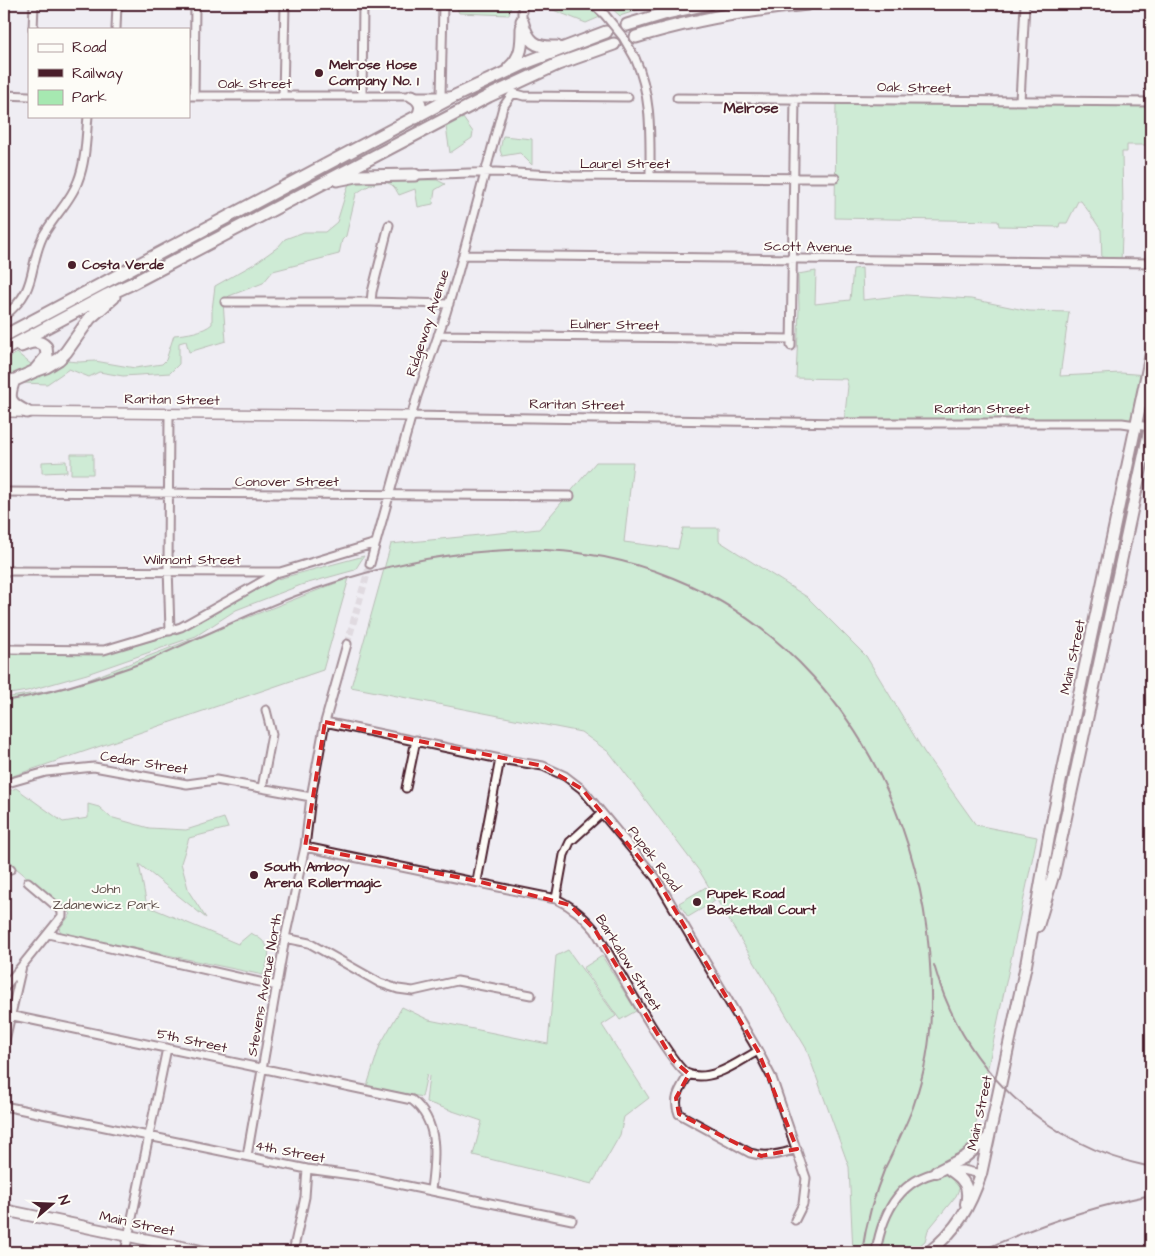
<svg xmlns="http://www.w3.org/2000/svg" width="1155" height="1256" font-family="'Architects Daughter',sans-serif">
<style>
.green{fill:#a6e8b1;stroke:#78846e}
.lines{fill:none;stroke-linecap:round;stroke-linejoin:round}
.minor-tunnel{stroke:#cec4cb;stroke-width:7;stroke-dasharray:7 3.5;stroke-linecap:butt}
.minor-casing{stroke:#4a1f2b;stroke-width:11}
.tertiary-casing{stroke:#4a1f2b;stroke-width:12}
.secondary-casing{stroke:#4a1f2b;stroke-width:14}
.trunk-casing{stroke:#4a1f2b;stroke-width:15}
.minor{stroke:#fdfcf7;stroke-width:7}
.tertiary{stroke:#fdfcf7;stroke-width:9}
.secondary{stroke:#fdfcf7;stroke-width:10}
.trunk{stroke:#fdfcf7;stroke-width:11}
.rail{stroke:#4a1f2b;stroke-width:2}
.minor-bridge-casing{stroke:#4a1f2b;stroke-width:11;stroke-linecap:butt}
.minor-bridge{stroke:#fdfcf7;stroke-width:7}
.marked{fill:none;stroke:#d62828;stroke-width:4;stroke-dasharray:10 6;stroke-linejoin:round}
.poi-dot{fill:#4a1f2b;stroke:#fdfcf7;stroke-width:2}
.labels{text-anchor:middle;dominant-baseline:central;stroke-width:4;stroke-linejoin:round;paint-order:stroke}
.poi-label{font-size:14px;font-weight:bold;fill:#4a1f2b;stroke:#fdfcf7;text-anchor:start}
.street-label{font-size:14px;fill:#4a1f2b;stroke:#fdfcf7}
.park-label{font-size:14px;fill:#61514c;stroke:#fdfcf7}
.neighbourhood-label{font-size:15px;font-weight:bold;fill:#4a1f2b;stroke:#fdfcf7}
</style>
<rect width="100%" height="100%" fill="#efedf3"/>
<filter id="ink" filterUnits="userSpaceOnUse"><feTurbulence type="fractalNoise" baseFrequency=".02" numOctaves="2"/><feDisplacementMap in="SourceGraphic" scale="10" xChannelSelector="R" yChannelSelector="G"/><feConvolveMatrix kernelMatrix="1 2 1 2 8 2 1 2 1" color-interpolation-filters="sRGB"/></filter>
<g filter="url(#ink)">
<path class="green" d="M455 4H511L509 15 459 13Z
M538 4H591L600 17 586 23Z
M607 4H655L620 16Z
M836 99 1151 102V145H1127V152H1122L1123 209 1121 262H1102L1101 230 1093 218H1092V216L1081 201H1078L1067 223H1060L1059 227 999 226 998 221 835 218Z
M463 118 473 132 472 138 450 153 446 127Z
M503 136 532 139V165L520 153 502 156 500 150Z
M372 179 437 180 445 184 435 190 433 204 418 207 415 189 399 195C397 192 395 187 392 185 381 178 364 187 356 194L346 236 342 240 339 254 273 271 263 283 229 296 223 302 226 341 189 352 186 341 179 343V364L170 373 123 376 99 372 89 377 69 369 47 384 22 383 67 361 79 362 95 361 135 368 162 364 166 360 174 335C187 334 203 332 212 324V310L215 286 254 264 278 247 285 239 304 232H325L337 222 349 183Z
M862 268 863 300 906 295 971 299 1029 311 1069 312 1060 376 1121 373 1147 375 1136 424 844 423 848 386 846 379 796 378 799 308 798 274 816 271 815 304 850 300 853 269Z
M17 353 32 365 4 379V361Z
M71 454H93V474H71Z
M66 461 67 472 42 473V462Z
M596 462H633L624 542 678 549 683 528H719V541L807 597 866 656 924 752 976 825 1037 837 965 1175 956 1196 928 1230 925 1241 912 1252H853L849 1167 806 1048 700 872 610 753 581 732 351 687 391 544 539 529Z
M364 556 355 570 301 585 236 610 196 636 87 674 27 691 4 695V654H101L122 649 179 633 274 580Z
M349 578 323 670 4 779V698L67 688Z
M16 788 63 822 88 818V804L99 807 110 817 149 828 186 830 224 818 228 828 189 838 181 863 189 892 206 918 139 864 147 906 238 944 251 933C273 945 271 953 263 975L62 933 59 929 71 914 4 858V793Z
M706 887 715 901 688 917 679 903Z
M568 950 616 1016 602 1025 649 1098 624 1117 620 1135 592 1184 473 1155 482 1121 426 1102 429 1076 427 1074 422 1097 367 1086 380 1045 402 1007 429 1020 548 1044 556 956Z
M602 956 636 1011 620 1020 583 968Z"/>
<g class="lines">
<path class="minor-tunnel" d="M347 644 370 564"/>
<g class="minor-casing">
<path id="minor" d="M522 4V21
M593 4 605 15
M33 29 34 4
M116 29 117 4
M635 58C652 96 650 135 650 176
M4 95 29 96
M189 96H451
M194 96 195 4
M283 96 285 4
M362 96 363 4
M441 96 443 4
M677 98 1151 102
M1020 101 1025 4
M415 175 496 172 571 176 835 178
M464 255 1151 263
M225 302H371L449 304
M371 302 372 292 389 225
M4 316C39 289 27 270 43 236 53 217 71 201 78 181 86 161 86 137 88 116
M438 335 791 339
M791 346 795 99
M169 414 168 566 170 631
M412 416 844 423H1122L1150 427
M4 492 570 496
M370 564 417 396 446 313 458 273 503 107 513 93 524 96 628 97
M4 571 280 572 376 543
M4 649 104 650 181 627 277 573
M325 722 500 759 543 766 565 776 582 789 656 878 758 1051 772 1078 806 1178 803 1204 795 1220
M4 784 46 772 94 767 187 784 216 780 311 797
M262 788 272 734 266 710
M406 788 416 740
M305 847 556 899C573 907 583 916 595 930 608 952 672 1068 688 1074 712 1083 739 1061 758 1051
M4 863 11 869
M477 881 500 759
M556 899 564 855 570 842 602 813
M48 934 277 986
M285 938 309 943 380 983 398 989 413 991 457 981 531 995
M4 988 62 916V911L28 882
M4 1014 412 1100C440 1122 435 1159 431 1190
M4 1045 22 966
M689 1074C681 1088 672 1098 679 1114L750 1153C767 1158 781 1154 797 1149
M4 1106 307 1169 359 1176 572 1220
M247 1156 285 938 305 847 311 797 325 722 347 644
M952 1170H963L981 1174
M125 1252 167 1048
M293 1252 305 1197 307 1169
M876 1252C882 1215 898 1180 939 1172"/>
</g>
<g class="tertiary-casing">
<path id="tertiary" d="M4 412 412 416"/>
</g>
<g class="secondary-casing">
<path id="secondary" d="M1038 926 1054 873 1151 422
M950 1170C964 1179 970 1187 966 1204
M936 1172 965 1157 988 1138
M4 1210 206 1252
M929 1252C957 1230 970 1207 981 1174L1026 965 1050 831 1151 354"/>
</g>
<g class="trunk-casing">
<path id="trunk" d="M522 21C528 42 535 48 557 47
M627 25 667 13 708 4
M636 37C691 20 749 10 807 4
M509 68C522 57 522 44 522 28
M412 96C422 101 423 110 416 118
M337 180 357 176 415 175
M4 336 455 96 530 61 606 32
M21 346C30 342 39 339 46 347L47 356 36 369
M4 350 105 296 131 284 489 96 558 64 614 44
M14 380C7 399 9 403 27 412
M4 385 35 371 46 367 59 359 66 352 90 318 114 297"/>
</g>
<use href="#minor" class="minor"/>
<use href="#tertiary" class="tertiary"/>
<use href="#secondary" class="secondary"/>
<use href="#trunk" class="trunk"/>
<path class="rail" d="M4 701C52 693 101 678 147 661 207 635 265 605 327 585 379 567 435 555 491 551 758 530 936 755 931 1008 931 1042 924 1075 913 1107 905 1128 895 1148 885 1168 874 1195 866 1224 862 1252
M934 965C963 1070 1045 1145 1151 1167
M979 1252C1034 1226 1091 1207 1151 1195"/>
<g class="minor-bridge-casing">
<path id="minor-bridge" d="M605 15 623 37 635 58"/>
</g>
<use href="#minor-bridge" class="minor-bridge"/>
</g>
</g>
<path d="M0 0H1155V1256H0ZM325 722 543 766 582 789 656 878 675 910 758 1051 797 1149 761 1156 679 1114 676 1098 689 1074 673 1060 595 930 570 905 477 881 305 847Z" fill="#efedf3" fill-opacity=".55" fill-rule="evenodd"/>
<path class="marked" d="M325 722 543 766 582 789 656 878 675 910 758 1051 797 1149 761 1156 679 1114 676 1098 689 1074 673 1060 595 930 570 905 477 881 305 847Z"/>
<g class="poi-dot">
<circle cx="319" cy="73" r="5"/>
<circle cx="72" cy="265" r="5"/>
<circle cx="254" cy="875" r="5"/>
<circle cx="697" cy="902" r="5"/>
</g>
<g class="labels">
<g class="poi-label">
<text x="329" y="65">Melrose Hose<tspan x="329" dy="16">Company No. 1</tspan></text>
<text x="82" y="265">Costa Verde</text>
<text x="264" y="867">South Amboy<tspan x="264" dy="16">Arena Rollermagic</tspan></text>
<text x="707" y="894">Pupek Road<tspan x="707" dy="16">Basketball Court</tspan></text>
</g>
<g class="street-label">
<text x="255" y="84">Oak Street</text>
<text transform="translate(914 88) rotate(1)">Oak Street</text>
<text x="625" y="164">Laurel Street</text>
<text transform="translate(808 247) rotate(1)">Scott Avenue</text>
<text transform="translate(428 323) rotate(-72)">Ridgeway Avenue</text>
<text transform="translate(615 325) rotate(1)">Eulner Street</text>
<text transform="translate(172 400) rotate(1)">Raritan Street</text>
<text transform="translate(577 405) rotate(1)">Raritan Street</text>
<text x="982" y="409">Raritan Street</text>
<text x="287" y="482">Conover Street</text>
<text x="192" y="560">Wilmont Street</text>
<text transform="translate(1073 657) rotate(-78)">Main Street</text>
<text transform="translate(144 763) rotate(9)">Cedar Street</text>
<text transform="translate(654 859) rotate(53)">Pupek Road</text>
<text transform="translate(628 963) rotate(58)">Barkalow Street</text>
<text transform="translate(265 985) rotate(-80)">Stevens Avenue North</text>
<text transform="translate(192 1041) rotate(12)">5th Street</text>
<text transform="translate(980 1113) rotate(-78)">Main Street</text>
<text transform="translate(290 1152) rotate(11)">4th Street</text>
<text transform="translate(137 1224) rotate(12)">Main Street</text>
</g>
<g class="park-label">
<text x="106" y="889">John<tspan x="106" dy="16">Zdanewicz Park</tspan></text>
</g>
<g class="neighbourhood-label">
<text x="751" y="108">Melrose</text>
</g>
</g>
<rect width="1155" height="1256" fill="none" stroke="#fdfcf7" stroke-width="20"/>
<rect x="10" y="10" width="1135" height="1236" fill="none" stroke="#4a1f2b" stroke-width="2" filter="url(#ink)"/>
<rect x="28" y="28" width="162" height="90" fill="#fdfcf7" stroke="#b5a4a5"/>
<rect x="38" y="44" width="25" height="8" fill="#fdfcf7" stroke="#b5a4a5"/>
<text x="72" y="52" font-size="15" fill="#4a1f2b">Road</text>
<rect x="38" y="69" width="25" height="8" fill="#4a1f2b" stroke="#b5a4a5"/>
<text x="72" y="78" font-size="15" fill="#4a1f2b">Railway</text>
<rect x="38" y="90" width="25" height="15" fill="#a6e8b1" stroke="#b5a4a5"/>
<text x="72" y="102" font-size="15" fill="#4a1f2b">Park</text>
<g transform="translate(52 1204) rotate(71)" stroke="#fdfcf7" stroke-width="4" paint-order="stroke">
<path d="M0-4L9 19L0 12L-9 19Z" fill="#4a1f2b"/>
<text y="-8" font-size="14" font-weight="bold" text-anchor="middle" fill="#4a1f2b">N</text>
</g>
</svg>
